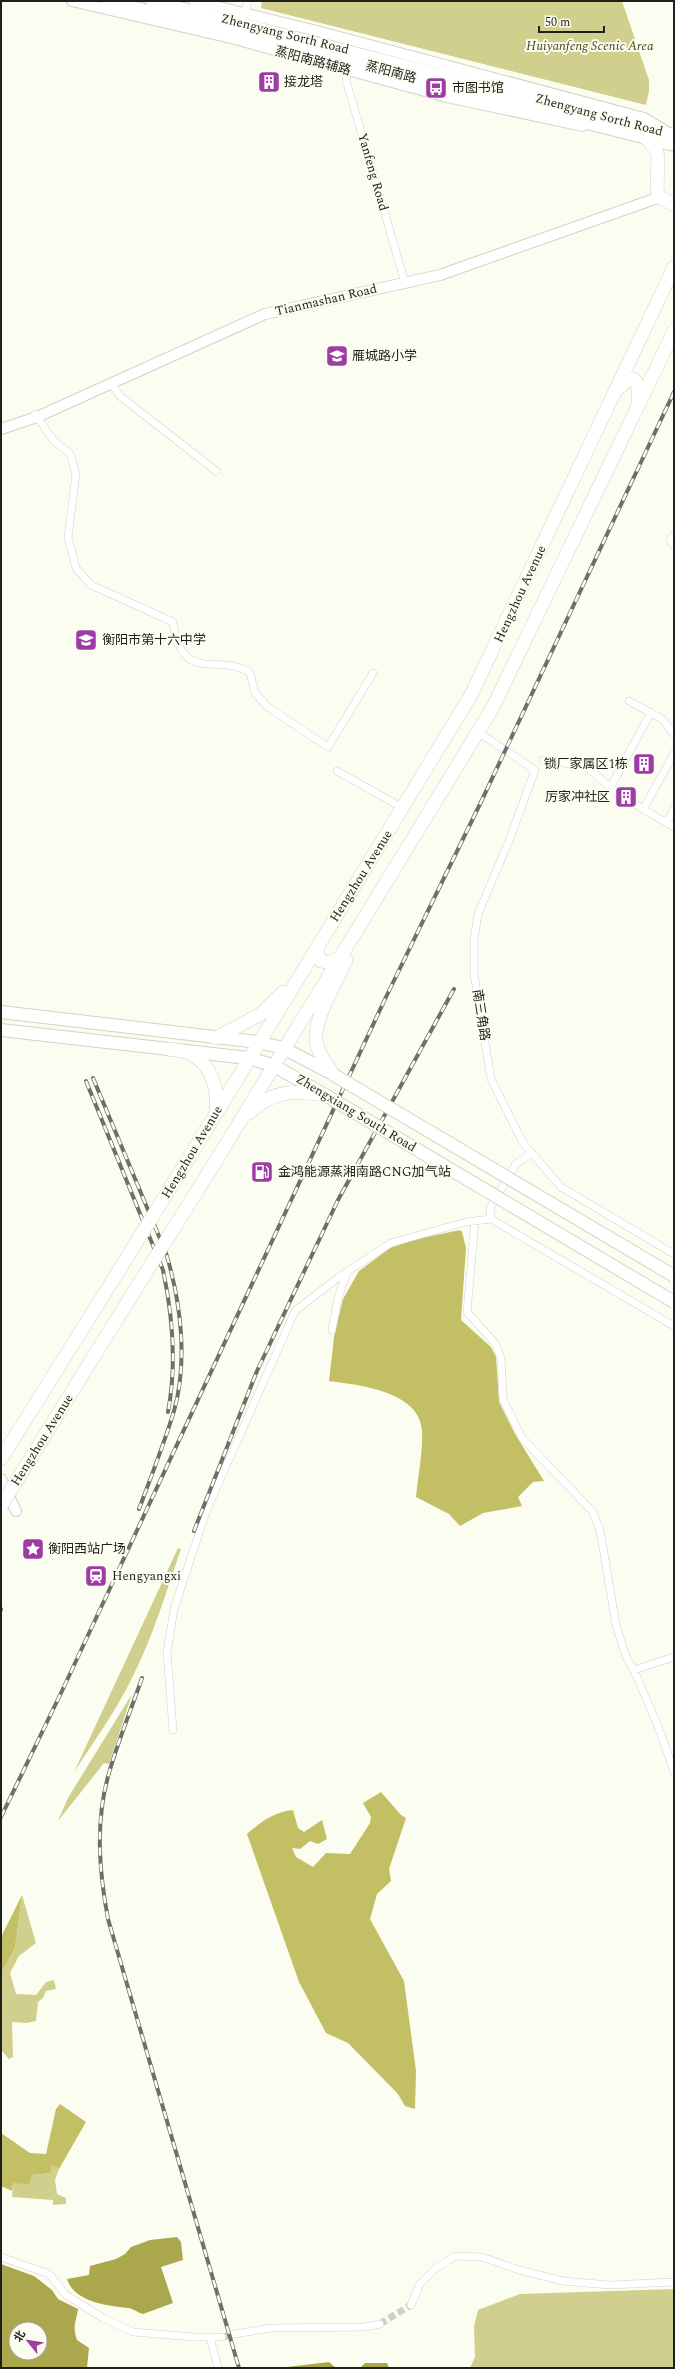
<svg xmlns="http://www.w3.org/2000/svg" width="675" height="2369" font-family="Spectral,'Noto Sans SC',serif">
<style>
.green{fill:#d0cf8d}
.forest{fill:#c2bf65}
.water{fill:#aba74d;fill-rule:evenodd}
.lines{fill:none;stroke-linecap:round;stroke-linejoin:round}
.street-tunnel{stroke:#d0d1c6;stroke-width:7;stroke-dasharray:7 3.5;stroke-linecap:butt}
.street-casing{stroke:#d2d2c7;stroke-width:8}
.secondary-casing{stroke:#d2d2c7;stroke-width:12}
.primary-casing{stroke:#d2d2c7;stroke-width:14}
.highway-casing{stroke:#d2d2c7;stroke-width:14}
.street{stroke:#fff;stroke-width:7}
.secondary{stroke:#fff;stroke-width:10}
.primary{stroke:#fff;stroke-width:12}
.highway{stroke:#fff;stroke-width:13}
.rail-casing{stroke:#6e6f68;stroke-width:4}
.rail{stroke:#fcfdf1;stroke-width:2.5;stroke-dasharray:8;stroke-linecap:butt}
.primary-bridge-casing{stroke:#d2d2c7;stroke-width:14;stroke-linecap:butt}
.highway-bridge-casing{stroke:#d2d2c7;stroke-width:14;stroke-linecap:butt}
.primary-bridge{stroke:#fff;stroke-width:12}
.highway-bridge{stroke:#fff;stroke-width:13}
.labels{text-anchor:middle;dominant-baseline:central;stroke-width:4;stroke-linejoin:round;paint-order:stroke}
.street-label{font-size:13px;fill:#1f1f1b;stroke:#fcfdf1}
.park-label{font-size:13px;font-style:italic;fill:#46441e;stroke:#fcfdf1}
.poi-label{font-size:13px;fill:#1f1f1b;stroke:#fcfdf1;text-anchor:start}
</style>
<rect width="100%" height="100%" fill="#fcfdf1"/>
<path class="green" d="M262 1H622L649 80V91L646 105 261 8Z
M178 1548 181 1549C166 1592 153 1637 132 1678 116 1711 94 1741 74 1772Z
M132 1694 109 1764 104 1763 58 1821 68 1798Z
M22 1895 36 1943 19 1956 10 1973 16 1994 36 1995 46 1982 54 1980 56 1989 46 1991 43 1998 38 2002 36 2021 27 2023 12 2022 13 2057 9 2059 1 2050V1973L15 1948Z
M51 2165 59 2169 55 2180 57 2194 66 2198V2204L53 2205V2200L12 2197 13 2183 32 2175 51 2173Z
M674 2289V2368H470L475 2357 474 2326 478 2310 520 2294Z"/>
<path class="forest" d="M460 1230 462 1232 466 1248 461 1320 491 1347 496 1357 499 1402 515 1434 544 1481 533 1482 518 1497 522 1506 483 1513 460 1526 449 1514 416 1497C418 1476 423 1452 422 1430 419 1391 359 1385 329 1381L334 1337 343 1299 359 1271 390 1248 417 1239Z
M381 1792 401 1815 406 1818 389 1869 391 1881 377 1894 370 1919 404 1981 416 2071 415 2109 405 2106 398 2094 348 2043 326 2033 299 1982 247 1834C262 1821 274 1812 293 1810L298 1828 304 1832 322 1820 327 1839 318 1844 310 1841 300 1849 292 1848 296 1857 313 1867 326 1853 350 1854 370 1823 371 1817 363 1803Z
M22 1895 15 1948 1 1973V1937Z
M60 2104 86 2122 59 2169 51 2165V2173L32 2175 29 2184 13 2183 12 2191 1 2186V2133L30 2153 46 2154 56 2109Z"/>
<path class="water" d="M177 2237 181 2242 183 2260 161 2267 173 2303 143 2314C138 2313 134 2309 129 2308 108 2306 74 2302 67 2279L89 2275 90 2266 116 2259 125 2254 131 2247 150 2240Z
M1 2264 34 2276 52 2290 58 2299 78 2309C76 2323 72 2325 77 2340L89 2348 87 2368H1ZM16 2329H40V2353H16Z
M329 2362 336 2368 287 2367Z
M365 2363H387L389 2368H360Z"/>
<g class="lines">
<path class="street-tunnel" d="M380 2324 411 2305
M222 2337 234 2334"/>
<g class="street-casing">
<path id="street" d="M244 16 248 1
M349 65 346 80 405 283
M111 383 120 396 216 471
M35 414 54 441 70 454 76 474 68 537 76 568 91 585 173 622C182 686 219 652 250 673L255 693 268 707 328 747 373 673
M674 535 670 541 674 545
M629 701 662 719 674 734
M478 732 535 770 509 841 478 914 474 939V974L491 1079 523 1143 561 1187 674 1254
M543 760 585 766 622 797 674 827
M337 771 403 808
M610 788 651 712
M643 809 674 754
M666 823 674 809
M491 1219 490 1208 516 1164 532 1153
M475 1221 467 1312 495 1343 501 1358 503 1399 522 1438 592 1511 600 1530 616 1625 626 1657 634 1670 661 1734 674 1772
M332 1330 338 1298 347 1272
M634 1670 674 1657
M173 1730 167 1653 174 1609 207 1509 295 1311 339 1277 391 1243 466 1222 491 1219 674 1326
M1 2257 49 2274 66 2295 103 2318 133 2332 193 2337H222
M411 2305 420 2284 435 2269 455 2256 482 2257 519 2270 563 2281 610 2285 674 2282
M234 2334 271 2328 365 2327 380 2324
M210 2337 218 2368"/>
</g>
<g class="secondary-casing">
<path id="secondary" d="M72 1 235 39 447 97 583 126
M194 1 317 31 644 118 664 130
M1 429 37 417 265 314 440 275 660 197
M1 1479 16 1511"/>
</g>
<g class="primary-casing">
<path id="primary" d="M108 1 674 145
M152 1 674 135
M1 1012 258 1042 283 1048 333 1074
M1 1030 248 1058 273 1065 325 1095"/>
</g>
<g class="highway-casing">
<path id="highway" d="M646 138 656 150 658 157 657 191 660 197 674 205
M618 389 629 379H634C640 385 638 394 638 402
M318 946 317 953 321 961 330 963 339 958
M216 1038 261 1014 283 992
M169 1049C176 1050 185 1051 191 1054 212 1065 218 1089 216 1111
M334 1075C327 1065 317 1053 316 1040 314 1018 337 981 346 960
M249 1113C272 1090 295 1090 325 1095
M203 1135 471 695 674 267
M214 1164 492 709 674 331
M32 1456 117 1319
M1 1459 113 1280"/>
</g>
<use href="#street" class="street"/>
<use href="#secondary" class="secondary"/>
<use href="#primary" class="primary"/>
<use href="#highway" class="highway"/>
<g class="rail-casing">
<path id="rail" d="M93 1078 166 1253C181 1303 188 1361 174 1411 164 1444 151 1477 139 1509
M86 1081 163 1270C173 1317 177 1364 168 1412
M194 1531 257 1371 338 1200 454 989
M1 1610V1609
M142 1678C131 1710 118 1741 109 1773 95 1821 99 1871 108 1919L239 2368
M1 1817 62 1691 386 997 481 802 674 392"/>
</g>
<use href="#rail" class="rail"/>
<g class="primary-bridge-casing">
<path id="primary-bridge" d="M334 1075 674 1276
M325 1095 674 1302"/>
</g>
<g class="highway-bridge-casing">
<path id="highway-bridge" d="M113 1280 203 1135
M117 1319 214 1164
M1 1506 32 1456"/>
</g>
<use href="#primary-bridge" class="primary-bridge"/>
<use href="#highway-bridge" class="highway-bridge"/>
</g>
<defs>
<g id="building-square" transform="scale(1.15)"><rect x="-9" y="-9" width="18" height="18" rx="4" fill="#9d3da4" stroke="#fcfdf1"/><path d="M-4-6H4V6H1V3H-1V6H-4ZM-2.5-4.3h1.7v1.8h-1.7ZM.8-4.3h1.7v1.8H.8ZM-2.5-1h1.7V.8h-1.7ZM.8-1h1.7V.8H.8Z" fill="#fff"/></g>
<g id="bus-square" transform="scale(1.15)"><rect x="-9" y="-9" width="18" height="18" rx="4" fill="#9d3da4" stroke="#fcfdf1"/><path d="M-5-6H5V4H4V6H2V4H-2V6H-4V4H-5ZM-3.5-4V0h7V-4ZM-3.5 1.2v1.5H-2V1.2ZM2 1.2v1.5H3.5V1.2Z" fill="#fff"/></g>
<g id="school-square" transform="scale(1.15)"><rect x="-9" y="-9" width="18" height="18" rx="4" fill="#9d3da4" stroke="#fcfdf1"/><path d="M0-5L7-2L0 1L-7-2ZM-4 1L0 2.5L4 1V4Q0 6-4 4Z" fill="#fff"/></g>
<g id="fuel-square" transform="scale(1.15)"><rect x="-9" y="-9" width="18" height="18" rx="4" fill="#9d3da4" stroke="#fcfdf1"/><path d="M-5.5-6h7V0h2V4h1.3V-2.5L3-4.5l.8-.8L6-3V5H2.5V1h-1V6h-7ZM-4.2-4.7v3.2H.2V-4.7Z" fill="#fff"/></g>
<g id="sight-square" transform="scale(1.15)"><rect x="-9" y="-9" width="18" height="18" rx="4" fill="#9d3da4" stroke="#fcfdf1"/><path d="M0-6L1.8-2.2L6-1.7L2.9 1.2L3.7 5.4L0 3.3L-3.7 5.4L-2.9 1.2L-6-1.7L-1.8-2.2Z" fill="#fff"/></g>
<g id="station-square" transform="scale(1.15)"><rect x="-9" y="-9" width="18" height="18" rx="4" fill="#9d3da4" stroke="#fcfdf1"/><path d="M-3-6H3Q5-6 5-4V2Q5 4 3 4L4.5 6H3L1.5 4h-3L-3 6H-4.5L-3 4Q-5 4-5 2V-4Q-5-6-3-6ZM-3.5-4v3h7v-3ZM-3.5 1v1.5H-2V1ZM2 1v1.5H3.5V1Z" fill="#fff"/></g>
</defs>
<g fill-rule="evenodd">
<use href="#building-square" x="269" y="82"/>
<use href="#bus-square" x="436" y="88"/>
<use href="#school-square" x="337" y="356"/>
<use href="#school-square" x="86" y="640"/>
<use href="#building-square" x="644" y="764"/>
<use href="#building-square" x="626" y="797"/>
<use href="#fuel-square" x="262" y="1172"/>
<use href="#sight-square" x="33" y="1549"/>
<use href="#station-square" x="96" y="1576"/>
</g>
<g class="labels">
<g class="street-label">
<text transform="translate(285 34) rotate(14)">Zhengyang Sorth Road</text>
<text transform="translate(313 61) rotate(15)">蒸阳南路辅路</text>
<text transform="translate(391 72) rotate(15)">蒸阳南路</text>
<text transform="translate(599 115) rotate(15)">Zhengyang Sorth Road</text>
<text transform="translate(373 172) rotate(74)">Yanfeng Road</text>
<text transform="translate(326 300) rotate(-13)">Tianmashan Road</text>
<text transform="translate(520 594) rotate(-65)">Hengzhou Avenue</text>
<text transform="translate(361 876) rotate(-58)">Hengzhou Avenue</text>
<text transform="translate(481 1015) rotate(81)">南三角路</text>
<text transform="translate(356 1113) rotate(31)">Zhengxiang South Road</text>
<text transform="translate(192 1152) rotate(-59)">Hengzhou Avenue</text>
<text transform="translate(42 1440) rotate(-58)">Hengzhou Avenue</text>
</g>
<g class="park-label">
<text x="590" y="46">Huiyanfeng Scenic Area</text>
</g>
<g class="poi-label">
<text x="284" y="82">接龙塔</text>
<text x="452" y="88">市图书馆</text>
<text x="352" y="356">雁城路小学</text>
<text x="102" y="640">衡阳市第十六中学</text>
<text x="628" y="764" text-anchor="end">锁厂家属区1栋</text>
<text x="610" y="797" text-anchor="end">厉家冲社区</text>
<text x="278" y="1172">金鸿能源蒸湘南路CNG加气站</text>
<text x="48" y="1549">衡阳西站广场</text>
<text x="112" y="1576">Hengyangxi</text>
</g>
</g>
<rect width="675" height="2369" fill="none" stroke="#1f1f1b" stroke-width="4"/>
<g transform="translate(28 2341) rotate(300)"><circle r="19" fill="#fcfdf1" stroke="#a4a49b"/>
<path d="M0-3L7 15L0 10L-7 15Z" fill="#9d3da4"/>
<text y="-6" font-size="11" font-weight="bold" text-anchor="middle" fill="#1f1f1b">北</text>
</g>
<path d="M539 26v6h65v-6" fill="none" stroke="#1f1f1b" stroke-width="2"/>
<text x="545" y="26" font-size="12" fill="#1f1f1b" stroke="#fcfdf1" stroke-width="3" paint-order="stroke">50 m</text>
</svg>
